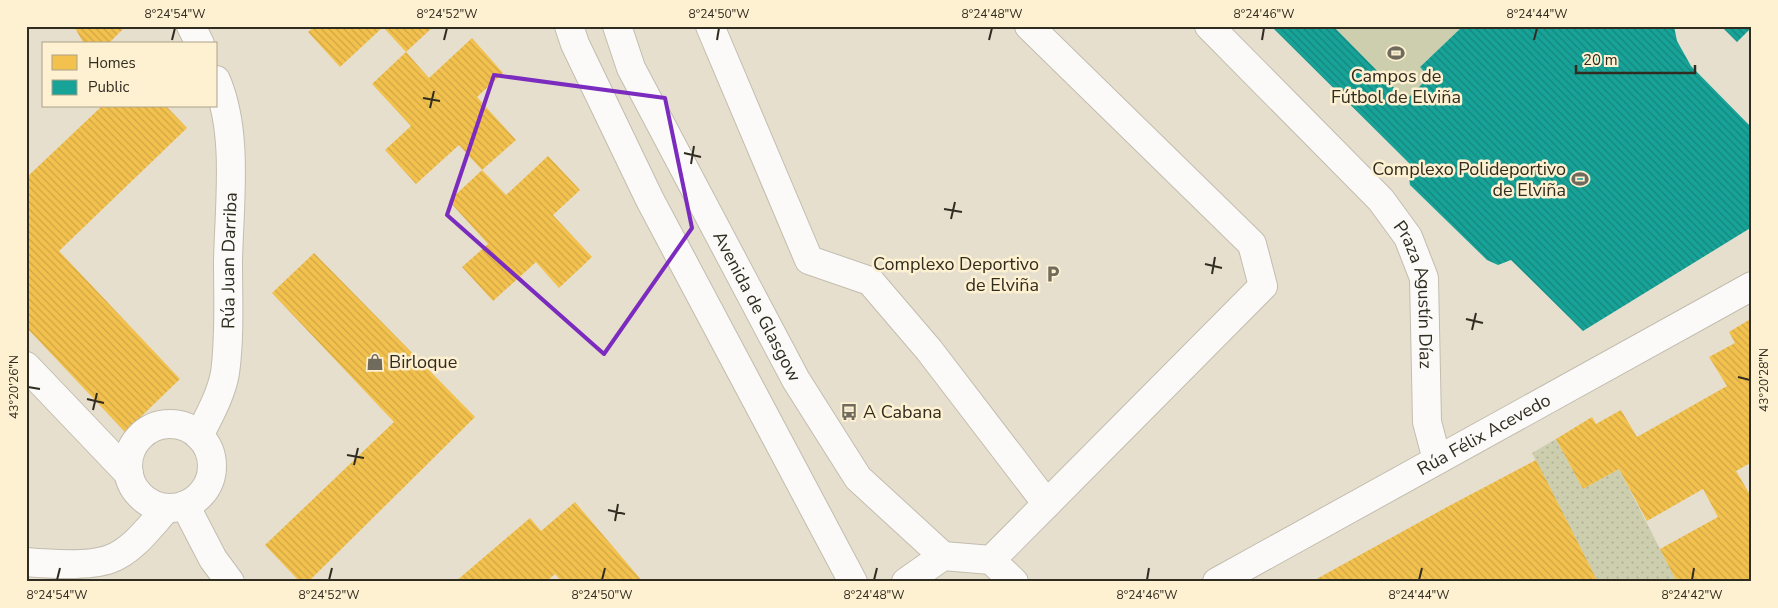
<svg xmlns="http://www.w3.org/2000/svg" width="1778" height="608" font-family="'Nunito Sans',sans-serif">
<style>
.grass{fill:url(#grass-dots)}
.pitch{fill:#cdceae}
.homes{fill:url(#homes-back-hatch)}
.public{fill:url(#public-back-hatch)}
.lines{fill:none;stroke-linecap:round;stroke-linejoin:round}
.minor-casing{stroke:#c3bdaf;stroke-width:30}
.minor{stroke:#fbfaf8;stroke-width:28}
.marked{fill:none;stroke:#7b2cbf;stroke-width:4;stroke-linejoin:round}
.ticks{fill:none;stroke:#312c20;stroke-width:2}
.labels{text-anchor:middle;dominant-baseline:central;stroke-width:5;stroke-linejoin:round;paint-order:stroke}
.poi-label{font-size:18px;fill:#312c20;stroke:#fef1d1;text-anchor:end}
.street-label{font-size:18px;fill:#312c20;stroke:#fef1d1}
.neatline{fill:none;stroke:#312c20;stroke-width:2}
.ticks-label{font-size:12px;text-anchor:middle;fill:#312c20}
</style>
<defs>
<pattern id="grass-dots" width="8" height="8" patternUnits="userSpaceOnUse" patternTransform="scale(1.25)"><rect width="8" height="8" fill="#cdceae"/><path d="M2 2h.1M6 6h.1" fill="none" stroke="#b0b195" stroke-width="1.8" stroke-linecap="round"/></pattern>
<pattern id="homes-back-hatch" width="6" height="6" patternUnits="userSpaceOnUse" patternTransform="scale(1.25)"><rect width="6" height="6" fill="#f2c14e"/><path d="M-1 5l2 2M0 0l6 6M5-1l2 2" fill="none" stroke="#d0a644"/></pattern>
<pattern id="public-back-hatch" width="6" height="6" patternUnits="userSpaceOnUse" patternTransform="scale(1.25)"><rect width="6" height="6" fill="#17a398"/><path d="M-1 5l2 2M0 0l6 6M5-1l2 2" fill="none" stroke="#15857c"/></pattern>
</defs>
<rect width="100%" height="100%" fill="#e6dfce"/>
<path class="grass" d="M1556 439 1583 489 1619 469 1677 582H1598L1532 453Z"/>
<path class="pitch" d="M1333 26H1463L1420 67 1429 77 1406 100Z"/>
<path class="homes" d="M74 26H126L108 44H84Z
M315 26H434L406 52 383 27 340 67 308 32Z
M472 38 503 73 477 97 516 140 482 170 506 195 548 156 580 190 553 215 592 257 559 288 536 262 493 301 462 267 488 244 449 201 482 170 459 145 416 184 385 150 411 126 372 84 406 52 429 78Z
M102 106H166L187 128 59 251 180 379 125 432 26 327V178Z
M314 253 475 417 308 582H300L265 545 394 422 272 293Z
M1752 318V462L1736 471 1752 498V582H1677L1660 549 1718 517 1703 489 1647 521 1619 469 1583 489 1556 439 1592 417 1596 424 1621 410 1637 437 1727 386 1709 357 1735 343 1729 332Z
M1536 460 1598 582H1311L1447 507Z
M575 502 643 582H562L555 574 546 582H455L530 518 541 531Z"/>
<path class="public" d="M1271 26H1333L1406 100 1429 77 1420 67 1463 26H1674L1677 41 1691 66 1752 128V227L1583 331 1511 260 1498 265 1487 260 1410 185 1409 178 1417 171Z
M1721 26H1752V27L1737 42Z"/>
<g class="lines">
<g class="minor-casing">
<g id="minor">
<path d="M191 26 200 44"/>
<path d="M569 26 575 44 650 200 853 582"/>
<path id="s1" d="M617 26 631 68 796 380 858 478 943 556"/>
<path d="M710 26 809 260 870 281 929 350 1047 504"/>
<path id="s2" d="M1209 26 1381 200 1408 237 1424 278 1427 422 1437 460"/>
<path d="M26 366 129 474"/>
<circle cx="170" cy="466" r="42"/>
<path id="s3" d="M199 436C209 416 221 395 225 373 230 336 228 299 228 262 229 205 239 133 216 80"/>
<path d="M185 505 213 559 230 582"/>
<path d="M991 560 1263 286 1252 244 1029 26"/>
<path d="M26 562C49 564 89 567 110 559 133 551 151 525 167 508"/>
<path d="M906 582 943 556 991 560 1014 582"/>
<path id="s4" d="M1217 582 1752 286"/>
</g>
</g>
<use href="#minor" class="minor"/>
</g>
<path class="marked" d="M494 75 665 98 692 228 604 354 447 215Z"/>
<path class="ticks" d="M172 40 175 28M444 40 447 28M717 40 719 28M989 40 992 28M1262 40 1264 28M1534 40 1537 28M423 98 440 101M430 108 434 91M684 153 701 157M691 164 694 146M944 209 962 212M951 219 955 202M1205 264 1222 268M1212 274 1215 257M1466 319 1483 323M1472 330 1476 313M1738 377 1750 380M28 387 40 389M87 399 104 403M93 410 97 393M347 455 364 458M354 465 358 448M608 510 625 514M615 521 618 504M57 580 60 568M329 580 332 568M602 580 605 568M874 580 877 568M1147 580 1149 568M1419 580 1422 568M1692 580 1694 568"/>
<defs>
<g id="stadium-bare" transform="scale(1.35)"><path d="M0-5a6.5 5 0 1 0 0 10a6.5 5 0 1 0 0-10ZM-3.5-1.8h7v3.6h-7Z" fill="#706b5d" stroke="#fef1d1" stroke-width="2.5" paint-order="stroke"/></g>
<g id="parking-bare" transform="scale(1.35)"><path d="M-3.5-5.5H1a3.5 3.5 0 0 1 0 7H-1V5.5H-3.5ZM-1-3.4V-.6H.8a1.4 1.4 0 0 0 0-2.8Z" fill="#706b5d" stroke="#fef1d1" stroke-width="2.5" paint-order="stroke"/></g>
<g id="shop-bare" transform="scale(1.35)"><path d="M-5-2.5h2.3a2.7 3.5 0 0 1 5.4 0H5L5.5 6h-11ZM-1.5-2.5h3a1.5 2.3 0 0 0-3 0Z" fill="#706b5d" stroke="#fef1d1" stroke-width="2.5" paint-order="stroke"/></g>
<g id="bus-bare" transform="scale(1.35)"><path d="M-5-6H5V4H4V6H2V4H-2V6H-4V4H-5ZM-3.5-4V0h7V-4ZM-3.5 1.2v1.5H-2V1.2ZM2 1.2v1.5H3.5V1.2Z" fill="#706b5d" stroke="#fef1d1" stroke-width="2.5" paint-order="stroke"/></g>
</defs>
<g fill-rule="evenodd">
<use href="#stadium-bare" x="1396" y="53"/>
<use href="#stadium-bare" x="1580" y="179"/>
<use href="#parking-bare" x="1053" y="274"/>
<use href="#shop-bare" x="375" y="362"/>
<use href="#bus-bare" x="849" y="412"/>
</g>
<g class="labels">
<g class="poi-label">
<text x="1396" y="76" text-anchor="middle">Campos de<tspan x="1396" dy="21">Fútbol de Elviña</tspan></text>
<text x="1566" y="169">Complexo Polideportivo<tspan x="1566" dy="21">de Elviña</tspan></text>
<text x="1039" y="264">Complexo Deportivo<tspan x="1039" dy="21">de Elviña</tspan></text>
<text x="389" y="362" text-anchor="start">Birloque</text>
<text x="863" y="412" text-anchor="start">A Cabana</text>
</g>
<g class="street-label">
<text stroke="none"><textPath href="#s3" startOffset="181">Rúa Juan Darriba</textPath></text>
<text stroke="none"><textPath href="#s2" startOffset="349">Praza Agustín Díaz</textPath></text>
<text stroke="none"><textPath href="#s1" startOffset="314">Avenida de Glasgow</textPath></text>
<text stroke="none"><textPath href="#s4" startOffset="305">Rúa Félix Acevedo</textPath></text>
</g>
</g>
<rect width="1778" height="608" fill="none" stroke="#fef1d1" stroke-width="55"/>
<rect x="42" y="42" width="175" height="65" fill="#fef1d1" stroke="#aca28a"/>
<rect x="52" y="55" width="25" height="15" fill="#f2c14e" stroke="#aca28a"/>
<text x="88" y="68" font-size="15" fill="#312c20">Homes</text>
<rect x="52" y="80" width="25" height="15" fill="#17a398" stroke="#aca28a"/>
<text x="88" y="92" font-size="15" fill="#312c20">Public</text>
<path d="M1576 65v8h119v-8" fill="none" stroke="#312c20" stroke-width="2.5"/>
<text x="1583" y="65" font-size="15" fill="#312c20" stroke="#fef1d1" stroke-width="4" paint-order="stroke">20 m</text>
<rect x="28" y="28" width="1722" height="552" class="neatline"/>
<g class="ticks-label">
<text x="175" y="18">8°24'54"W</text>
<text x="447" y="18">8°24'52"W</text>
<text x="719" y="18">8°24'50"W</text>
<text x="992" y="18">8°24'48"W</text>
<text x="1264" y="18">8°24'46"W</text>
<text x="1537" y="18">8°24'44"W</text>
<text transform="translate(1764 380) rotate(-90)" y="4">43°20'28"N</text>
<text transform="translate(14 387) rotate(-90)" y="4">43°20'26"N</text>
<text x="57" y="599">8°24'54"W</text>
<text x="329" y="599">8°24'52"W</text>
<text x="602" y="599">8°24'50"W</text>
<text x="874" y="599">8°24'48"W</text>
<text x="1147" y="599">8°24'46"W</text>
<text x="1419" y="599">8°24'44"W</text>
<text x="1692" y="599">8°24'42"W</text>
</g>
</svg>
